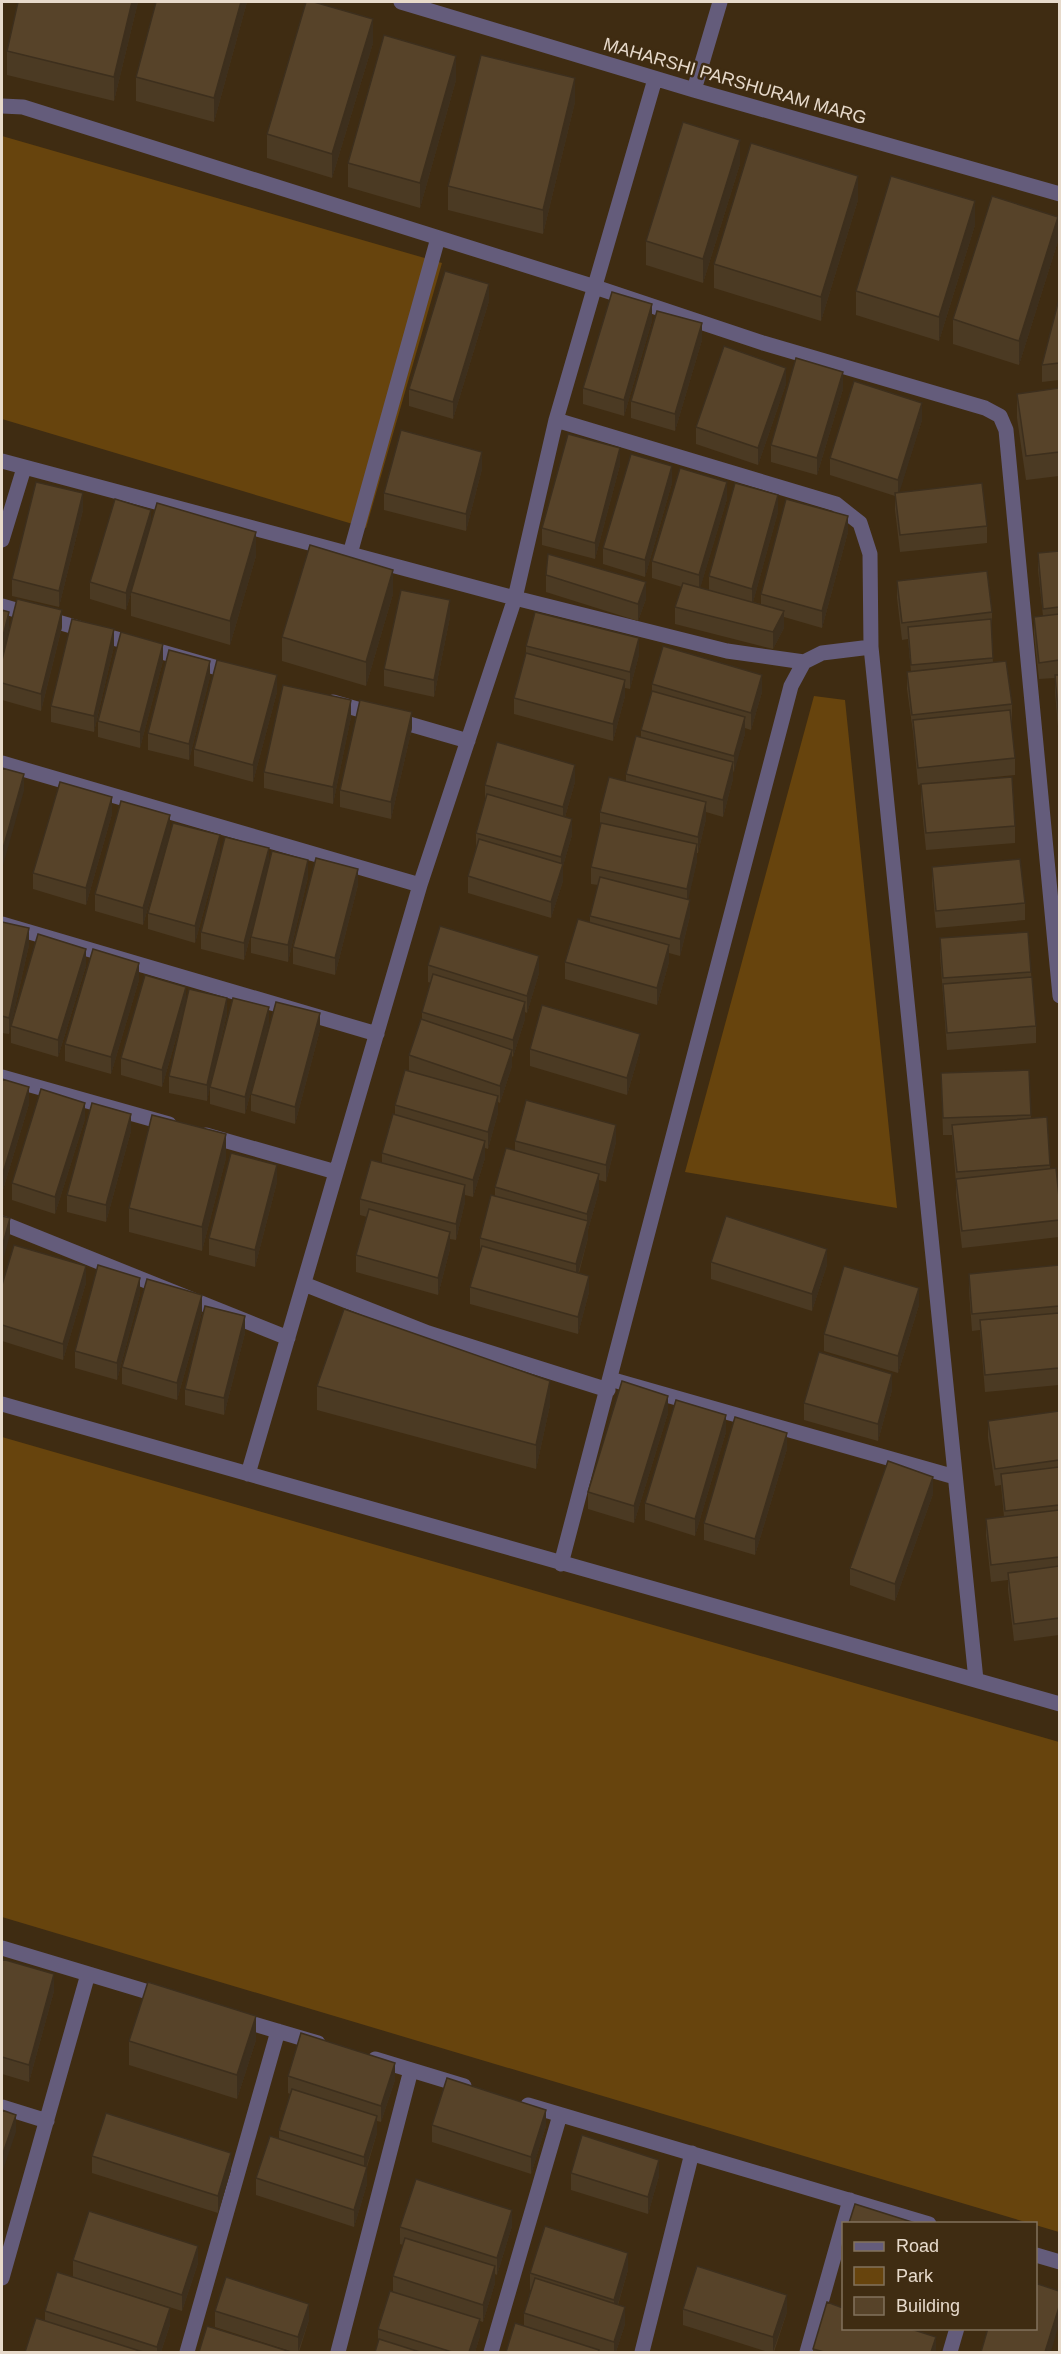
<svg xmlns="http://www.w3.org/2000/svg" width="1061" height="2354" font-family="Arial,sans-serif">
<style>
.green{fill:#67440d}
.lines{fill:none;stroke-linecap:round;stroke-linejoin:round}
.street{stroke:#645c7b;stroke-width:15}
.wall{fill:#4b3a23}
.shaded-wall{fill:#3d2f1d}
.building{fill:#574329;stroke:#3d2f1d;stroke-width:1.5}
.labels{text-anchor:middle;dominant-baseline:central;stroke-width:5;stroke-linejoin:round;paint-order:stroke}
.street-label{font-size:18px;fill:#e7dacb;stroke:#3f2c12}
</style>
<rect width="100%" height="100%" fill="#3f2c12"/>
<path class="green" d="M2 136 442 263 366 528 2 419Z
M814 696 845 700 897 1208 685 1172Z
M2 1437 1059 1742V2232L2 1917Z"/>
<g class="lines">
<path class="street" d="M401 2 694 90 1060 194
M694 90 720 2
M2 106 23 107 595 287 763 343 985 408 1000 416 1006 430 1060 996
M556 420 836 504 860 523 870 554 871 647 976 1680
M2 461 515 598 727 651 804 662
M2 540 24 468
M350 554 438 238
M2 606 235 673
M333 702 468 741
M2 763 420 885
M2 924 377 1034
M2 1077 169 1124
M206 1135 336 1172
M2 1223 288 1338
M304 1284 428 1333 608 1390
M617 1381 955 1477
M2 1404 1060 1704
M248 1474 420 885 515 598 556 420 655 79
M561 1564 791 686 804 662 822 653 871 647
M2 1948 165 1997
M237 2019 318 2043
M375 2059 464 2086
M528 2105 929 2224
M2 2107 47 2121
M1036 2255 1060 2262
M2 2278 88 1974
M187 2352 278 2031
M338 2352 411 2070
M491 2352 560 2115
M642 2352 692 2153
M807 2352 850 2200
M950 2352 957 2328"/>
</g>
<path class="wall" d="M138 2 114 101 7 75V51Z
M247 2 214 122 136 101V77Z
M373 43 332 178 267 158V134Z
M456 80 420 208 348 187V163Z
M575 102 543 234 448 210V186Z
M740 164 703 283 646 265V241Z
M858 200 821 321 714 288V264Z
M975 225 939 341 856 315V291Z
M1058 241 1019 365 953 344V319Z
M1059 299V380L1042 382V365Z
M489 301 453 419 409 406V389Z
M652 321 624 416 583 404V388Z
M702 340 675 431 631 418V401Z
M786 384 758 465 696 444V427Z
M1059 388V476L1026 480 1017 418V394Z
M843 389 817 475 771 462V445Z
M922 420 899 492 987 526V543L900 552 895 510V496L830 475V458Z
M620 465 595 559 542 545V528Z
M482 469 466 531 384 510V493Z
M672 483 645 577 603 564V548Z
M727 499 700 588 709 590V576L778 512 753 602 761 604V594L848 532 822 628 784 617V628L773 649 675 624V607L682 587 652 578V561Z
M83 510 59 607 12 596V579Z
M151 524 256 556 230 645 131 616V593L126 610 90 599V582Z
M1059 551V738L1055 692V678L1039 679 1034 634V617L1043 616 1038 570V553Z
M546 575 646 599 638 621 546 592Z
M897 581 992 612V629H991L993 662 1012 704V721H1011L1015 758V775L952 781 1015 826V843L926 850 921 801V784L918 785 913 732 907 689V672H911L908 639 902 640 897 598Z
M393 594 366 686 282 661V637Z
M450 617 434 697 384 686V669Z
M62 627 41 711 2 700V660Z
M114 646 94 732 51 722V706Z
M526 646 639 655 630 689 625 688V696L613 741 514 714V698L526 653Z
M163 661 140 748 98 737V721Z
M210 677 189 760 148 750V733Z
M652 684 762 692 751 730 745 728V734L733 773V779L723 817 706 812V819L698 853H697V861L688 899 690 916 680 956 669 953V962L657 1005 565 979V962L590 922V916L598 885 591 884V867L600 826V812L626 782V774L641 738V730L652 693Z
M277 692 253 782 194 766V749Z
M351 717 333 804 264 788V772Z
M412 728 391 819 340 807V790Z
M1058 740H1059V764L1058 757Z
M575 782 565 817 572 835 563 866V881L551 918 468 893V876L476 848V833L485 802V785Z
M112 814 86 905 33 889V873Z
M170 832 143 925 95 911V894Z
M220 852 195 943 148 929V913Z
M269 864 308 877 288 962 251 953V937L264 885 244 960 201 949V932Z
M932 867 1025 903V920L936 928 932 884Z
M358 885 335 975 293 964V947Z
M2 922 29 945 9 1034 2 1033Z
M940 938 1031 972 1036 1026V1043L947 1050 940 955Z
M428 965 539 973 527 1013 525 1012V1019L513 1057 512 1056V1066L500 1103 498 1102V1113L488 1149 485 1148V1158L473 1197 465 1195V1202L456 1240 450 1239V1249L438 1295 356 1272V1255L367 1217 360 1215V1199L382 1163V1153L395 1114V1105L409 1071V1055L422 1019V1012L431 983 428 982Z
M86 966 58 1057 11 1043V1026Z
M139 980 111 1074 65 1061V1044Z
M186 1002 227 1014 211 1085 269 1024 245 1114 210 1104V1087L207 1101 169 1093V1076L184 1011 162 1087 121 1075V1058Z
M320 1030 295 1124 251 1111V1094Z
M530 1049 640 1051 627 1095 530 1066Z
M1029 1070 1031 1119 1047 1117 1050 1168 1059 1197V1237L962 1248 956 1196V1183L952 1135H943L941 1073Z
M2 1079 29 1104 2 1193Z
M85 1119 55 1214 12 1200V1183Z
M131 1131 106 1222 67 1212V1195Z
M515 1141 616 1142 606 1182 599 1180V1191L588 1230V1238L579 1273 589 1292 578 1334 470 1304V1287L480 1254V1238L495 1196V1187L515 1150Z
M226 1158 202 1251 129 1232V1208Z
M277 1182 255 1267 209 1255V1238Z
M711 1262 827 1265 812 1311 711 1279Z
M1059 1265V1385L985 1392 980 1330 972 1331 969 1291V1274Z
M86 1283 63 1360 2 1341V1285Z
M140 1294 117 1380 75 1368V1351Z
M919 1305 898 1373 824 1351V1334Z
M202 1312 177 1400 122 1384V1367Z
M245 1333 224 1415 185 1405V1389Z
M317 1386 550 1405 536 1469 317 1410Z
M892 1390 878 1441 804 1420V1403Z
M1059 1411V1635L1014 1641 1008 1590V1580L991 1582 986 1536V1519L1004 1517 1001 1485 995 1486 988 1438V1421Z
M668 1413 634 1523 588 1509V1492Z
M726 1432 695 1536 645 1520V1503Z
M787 1449 755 1555 704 1540V1523Z
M933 1494 895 1601 850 1585V1568Z
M2 1959 54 1991 29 2082 2 2074Z
M256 2040 237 2099 129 2065V2041Z
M288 2076 395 2080 381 2122 377 2121V2133L367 2167V2184L354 2227 256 2195V2178L279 2139V2130L290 2094 288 2093Z
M432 2125 546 2126 531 2174 432 2142Z
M92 2156 231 2170 218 2213 92 2173Z
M571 2173 659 2176 648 2214 571 2190Z
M512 2226 497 2275 495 2274V2283L483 2322 480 2321V2336L475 2352H375L378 2344V2329L393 2292V2276L403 2245 400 2244V2227Z
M843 2240V2264H841V2247Z
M73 2260 198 2263 182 2311 73 2277Z
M628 2270 618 2305 625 2324 616 2352H506L524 2326V2313L531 2290H530V2273Z
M683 2309 787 2312 774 2352H768L683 2325Z
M45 2311 170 2325 161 2352H25L45 2321Z
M215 2311 309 2320 299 2352H293L215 2327Z
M813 2349 936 2352H813Z"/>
<path class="shaded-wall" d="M132 2H138L114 101V77Z
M241 2H247L214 122V98Z
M373 19V43L332 178V154Z
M456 56V80L420 208V183Z
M575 78V102L543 234V210Z
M740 140V164L703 283V259Z
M858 176V200L821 321V297Z
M975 201V225L939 341V317Z
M1058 217V241L1019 365V341Z
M489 284V301L453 419V402Z
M652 304V321L624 416V400Z
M702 323V340L675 431V414Z
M786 368V384L758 465V448Z
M843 372V389L817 475V458Z
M922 403V420L898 497V480Z
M620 448V465L595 559V543Z
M482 452V469L466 531V514Z
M672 466V483L645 577V560Z
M727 482V499L699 592V575Z
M83 493V510L59 607V591Z
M778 495V512L752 606V589Z
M151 510V527L126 610V593Z
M848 516V532L822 628V611Z
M256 532V556L230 645V621Z
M393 570V594L366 686V662Z
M646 582V599L638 621V604Z
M450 600V617L434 697V680Z
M62 610V627L41 711V694Z
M784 611V628L773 649V632Z
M9 612V629L2 657V640Z
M114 629V646L94 732V716Z
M639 638V655L630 689V672Z
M163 644V661L140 748V732Z
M210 661V677L189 760V744Z
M277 675V692L253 782V765Z
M762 675V692L751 730V713Z
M625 680V696L613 741V724Z
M351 700V717L333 804V787Z
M412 712V728L391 819V802Z
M745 717V734L734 773V756Z
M733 762V779L723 817V800Z
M575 765V782L563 824V807Z
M24 774V791L2 869V852Z
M112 797V814L86 905V888Z
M706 802V819L698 853V837Z
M170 815V832L143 925V908Z
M572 819V835L563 866V881L551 918V902L561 871V857Z
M220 835V852L195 943V926Z
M697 844V861L687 906V889Z
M269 848V865L244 960V943Z
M308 860V877L288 962V945Z
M358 869V885L335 975V958Z
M690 900V916L680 956V939Z
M29 928V945L9 1034V1018Z
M669 945V962L657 1005V988Z
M86 949V966L58 1057V1040Z
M539 956V973L527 1013V996Z
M139 963V980L111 1074V1057Z
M186 987V1004L162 1087V1070Z
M227 998V1014L207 1101V1085Z
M525 1002V1019L513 1057V1040Z
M269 1007V1024L245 1114V1097Z
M320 1013V1030L295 1124V1107Z
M640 1034V1051L627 1095V1078Z
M512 1050V1066L500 1103V1086Z
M29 1087V1104L2 1193V1176Z
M498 1096V1113L488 1149V1132Z
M85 1103V1119L55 1214V1197Z
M131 1114V1131L106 1222V1205Z
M616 1125V1142L606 1182V1165Z
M226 1134V1158L202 1251V1227Z
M485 1141V1158L473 1197V1180Z
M277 1165V1182L255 1267V1250Z
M599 1174V1191L588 1230V1238L576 1281V1264L587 1222V1214Z
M465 1185V1202L456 1240V1224Z
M10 1218V1235L2 1264V1247Z
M450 1232V1249L438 1295V1278Z
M827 1249V1265L812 1311V1294Z
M86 1266V1283L63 1360V1344Z
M589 1276V1292L578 1334V1317Z
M140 1278V1294L117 1380V1363Z
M919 1288V1305L898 1373V1356Z
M202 1295V1312L177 1400V1383Z
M245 1316V1333L224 1415V1398Z
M892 1374V1390L878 1441V1424Z
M550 1381V1405L536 1469V1445Z
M668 1396V1413L634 1523V1506Z
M726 1415V1432L695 1536V1519Z
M787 1433V1449L755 1555V1539Z
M933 1477V1494L895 1601V1584Z
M54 1974V1991L29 2082V2065Z
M256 2016V2040L237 2099V2075Z
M395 2063V2080L381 2122V2106Z
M546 2110V2126L531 2174V2157Z
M16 2115V2132L2 2173V2156Z
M377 2116V2133L364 2174V2157Z
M231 2153V2170L218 2213V2196Z
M659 2160V2176L648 2214V2197Z
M367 2167V2184L354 2227V2210Z
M512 2210V2226L497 2275V2258Z
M198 2246V2263L182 2311V2295Z
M628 2253V2270L614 2317V2300Z
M495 2266V2283L483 2322V2305Z
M787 2295V2312L773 2352V2337Z
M309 2304V2320L298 2352V2337Z
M625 2307V2324L616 2352H614V2342Z
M1059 2307V2324L1051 2352H1045Z
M170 2308V2325L161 2352H157V2347Z
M480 2319V2336L475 2352H469Z
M936 2337V2352H931Z"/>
<path class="building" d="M18 2H132L114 77 7 51Z
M156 2H241L214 98 136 77Z
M306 2H314L373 19 332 154 267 134Z
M384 35 456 56 420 183 348 163Z
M481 55 575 78 543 210 448 186Z
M683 122 740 140 703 259 646 241Z
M751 143 858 176 821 297 714 264Z
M891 176 975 201 939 317 856 291Z
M992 196 1058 217 1019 341 953 319Z
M445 271 489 284 453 402 409 389Z
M612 292 652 304 624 400 583 388Z
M1059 299V363L1042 365Z
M657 311 702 323 675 414 631 401Z
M724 346 786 368 758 448 696 427Z
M796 358 843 372 817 458 771 445Z
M854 381 922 403 898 480 830 458Z
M1059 388V452L1026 456 1017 394Z
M401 430 482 452 466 514 384 493Z
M568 434 620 448 595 543 542 528Z
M631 454 672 466 645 560 603 548Z
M680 468 727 482 699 575 652 561Z
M36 482 83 493 59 591 12 579Z
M735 483 778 495 752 589 709 576Z
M982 483 987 526 900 535 895 493Z
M115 499 151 510 126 593 90 582Z
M786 499 848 516 822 611 761 594Z
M157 503 256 532 230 621 131 592Z
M310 545 393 570 366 662 282 637Z
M1059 551V607L1043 609 1038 553Z
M548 554 646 582 638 604 546 575Z
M987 571 992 612 902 623 897 581Z
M683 583 784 611 773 632 675 607Z
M401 590 450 600 434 680 384 669Z
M17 599 62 610 41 694 2 683V660Z
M2 610 9 612 2 640Z
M535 612 639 638 630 672 526 646Z
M1059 614V660L1039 663 1034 617Z
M72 619 114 629 94 716 51 706Z
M991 619 993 658 911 665 908 627Z
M121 632 163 644 140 732 98 721Z
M663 646 762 675 751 713 652 684Z
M169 650 210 661 189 744 148 733Z
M526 653 625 680 613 724 514 698Z
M217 660 277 675 253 765 194 749Z
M1006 661 1012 704 912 715 907 672Z
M1055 675H1059V721Z
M283 685 351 700 333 787 264 772Z
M652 691 745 717 734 756 641 730Z
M360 700 412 712 391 802 340 790Z
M1010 710 1015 758 918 768 913 720Z
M636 736 733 762 723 800 626 774Z
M497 742 575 765 563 807 485 785Z
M2 768 24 774 2 852Z
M609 777 706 802 698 837 600 812Z
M1012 777 1015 826 926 833 921 784Z
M60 782 112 797 86 888 33 873Z
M487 794 572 819 561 857 476 833Z
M121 801 170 815 143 908 95 894Z
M173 823 220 835 195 926 148 913Z
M601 823 697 844 687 889 591 867Z
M225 837 269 848 244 943 201 932Z
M479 839 563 864 551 902 468 876Z
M272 851 308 860 288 945 251 937Z
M316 858 358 869 335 958 293 947Z
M1020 859 1025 903 936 911 932 867Z
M600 877 690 900 680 939 590 916Z
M578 919 669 945 657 988 565 962Z
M2 922 29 928 9 1018 2 1016Z
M440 926 539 956 527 996 428 965Z
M1028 932 1031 972 943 978 940 938Z
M38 934 86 949 58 1040 11 1026Z
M93 949 139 963 111 1057 65 1044Z
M433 974 525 1002 513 1040 422 1012Z
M145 975 186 987 162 1070 121 1058Z
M1032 977 1036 1026 947 1033 943 984Z
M189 989 227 998 207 1085 169 1076Z
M233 998 269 1007 245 1097 210 1087Z
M276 1002 320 1013 295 1107 251 1094Z
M542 1005 640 1034 627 1078 530 1049Z
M421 1019 512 1050 500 1086 409 1055Z
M405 1070 498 1096 488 1132 395 1105Z
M1029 1070 1031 1115 943 1118 941 1073Z
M2 1079 29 1087 2 1176Z
M41 1089 85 1103 55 1197 12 1183Z
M526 1100 616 1125 606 1165 515 1141Z
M92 1103 131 1114 106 1205 67 1195Z
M393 1114 485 1141 473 1180 382 1153Z
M152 1115 226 1134 202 1227 129 1208Z
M1047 1117 1050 1165 957 1172 952 1125Z
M506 1148 599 1174 587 1214 495 1187Z
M231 1153 277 1165 255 1250 209 1238Z
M371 1160 465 1185 456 1224 360 1199Z
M1056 1168 1059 1197V1220L962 1231 956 1179Z
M491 1195 588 1221 576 1264 480 1238Z
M369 1209 450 1232 438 1278 356 1255Z
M2 1216 10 1218 2 1247Z
M726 1216 827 1249 812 1294 711 1262Z
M14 1245 86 1266 63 1344 2 1325V1285Z
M482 1246 589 1276 578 1317 470 1287Z
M98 1265 140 1278 117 1363 75 1351Z
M1059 1265V1306L972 1314 969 1274Z
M844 1266 919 1288 898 1356 824 1334Z
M147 1279 202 1295 177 1383 122 1367Z
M205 1306 245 1316 224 1398 185 1389Z
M344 1309 550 1381 536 1445 317 1386Z
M1059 1313V1368L985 1375 980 1320Z
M819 1352 892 1374 878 1424 804 1403Z
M622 1381 668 1396 634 1506 588 1492Z
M676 1400 726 1415 695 1519 645 1503Z
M1059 1411V1460L995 1469 988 1421Z
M735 1417 787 1433 755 1539 704 1523Z
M888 1461 933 1477 895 1584 850 1568Z
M1059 1467V1505L1005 1511 1001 1474Z
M1059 1510V1557L991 1565 986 1519Z
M1059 1566V1618L1014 1624 1008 1573Z
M2 1959 54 1974 29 2065 2 2057Z
M148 1982 256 2016 237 2075 129 2041Z
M301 2033 395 2063 381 2106 288 2076Z
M447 2078 546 2110 531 2157 432 2125Z
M292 2089 377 2116 364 2157 279 2130Z
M2 2110 16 2115 2 2156Z
M106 2113 231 2153 218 2196 92 2156Z
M582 2135 659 2160 648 2197 571 2173Z
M270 2136 367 2167 354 2210 256 2178Z
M416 2179 512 2210 497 2258 400 2227Z
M855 2204 915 2223H849Z
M89 2211 198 2246 182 2295 73 2260Z
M545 2226 628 2253 614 2300 530 2273Z
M405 2238 495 2266 483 2305 393 2276Z
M697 2266 787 2295 773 2337 683 2309Z
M57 2272 170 2308 157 2347 45 2311Z
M226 2277 309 2304 298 2337 215 2311Z
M535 2278 625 2307 614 2342 524 2313Z
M1035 2283 1059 2291V2307L1045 2352H981L988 2328H1035Z
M390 2291 480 2319 469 2352H452L378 2329Z
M827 2302 843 2308V2328H908L936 2337 931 2352H824L813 2349Z
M36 2318 143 2352H25Z
M515 2323 599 2350 598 2352H506Z
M207 2326 291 2352H199Z
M379 2339 420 2352H375Z"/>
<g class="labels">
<g class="street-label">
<text transform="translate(735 81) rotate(16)">MAHARSHI PARSHURAM MARG</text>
</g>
</g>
<rect width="1061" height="2354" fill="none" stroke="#e7dacb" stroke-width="6"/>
<rect x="842" y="2222" width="195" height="108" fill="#3f2c12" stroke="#82725c" stroke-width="1.5"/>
<rect x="854" y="2242" width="30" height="9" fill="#645c7b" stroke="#82725c" stroke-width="1.5"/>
<text x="896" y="2252" font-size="18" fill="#e7dacb">Road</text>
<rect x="854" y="2267" width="30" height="18" fill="#67440d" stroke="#82725c" stroke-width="1.5"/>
<text x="896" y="2282" font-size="18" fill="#e7dacb">Park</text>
<rect x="854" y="2297" width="30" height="18" fill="#574329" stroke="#82725c" stroke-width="1.5"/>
<text x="896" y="2312" font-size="18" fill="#e7dacb">Building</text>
</svg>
